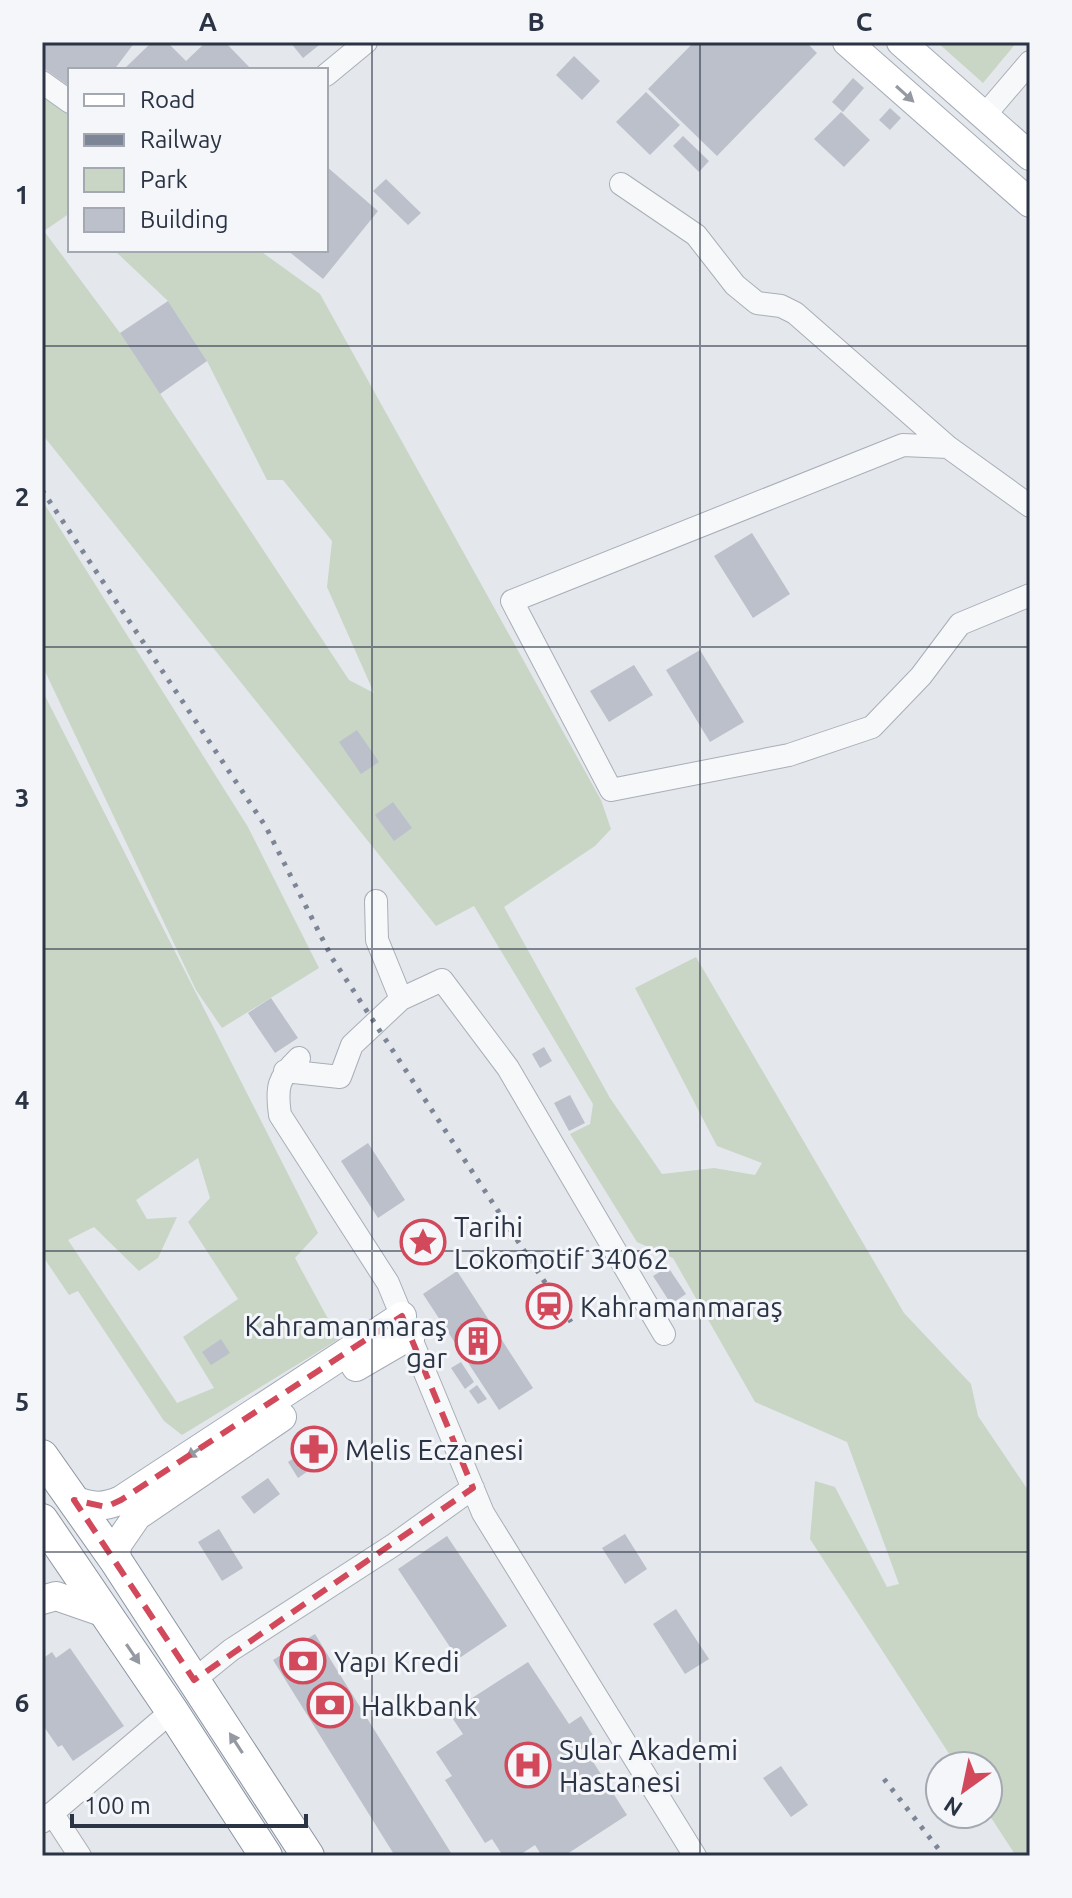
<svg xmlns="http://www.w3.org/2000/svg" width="1072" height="1898" font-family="Ubuntu,sans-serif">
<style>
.green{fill:#c9d6c5;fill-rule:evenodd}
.building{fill:#bbc0ca}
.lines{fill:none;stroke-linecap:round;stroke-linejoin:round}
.minor-casing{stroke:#a9aeb7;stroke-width:24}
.major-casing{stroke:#a3abb8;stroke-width:30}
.highway-casing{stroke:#8b94a3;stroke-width:34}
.minor{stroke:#f7f8fa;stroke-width:22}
.major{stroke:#fff;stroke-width:28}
.highway{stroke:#fff;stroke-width:32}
.rail{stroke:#7d8696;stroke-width:5;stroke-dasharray:4 8;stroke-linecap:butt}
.oneway{fill:#959aa2}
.marked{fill:none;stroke:#d1495b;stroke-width:6;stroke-dasharray:16 10;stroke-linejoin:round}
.grid{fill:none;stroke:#2b3445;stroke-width:2;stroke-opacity:0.55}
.labels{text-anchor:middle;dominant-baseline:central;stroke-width:6;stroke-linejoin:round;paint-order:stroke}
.poi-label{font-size:28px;fill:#2b3445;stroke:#f4f6f9;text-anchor:start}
.neatline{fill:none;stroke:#2b3445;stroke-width:3}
.grid-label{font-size:26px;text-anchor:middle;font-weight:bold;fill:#2b3445}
</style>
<rect width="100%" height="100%" fill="#e4e7ec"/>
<path class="green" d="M937 42H1017L983 83Z
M42 95 70 115V213L44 231 120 333 349 680 374 693 327 587 332 541 283 480H267L207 361 168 301 114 250H259L320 294 601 800 611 829 595 846 504 907 610 1098 662 1174 714 1168 755 1175 762 1163 717 1146 635 988 696 957 904 1313 971 1384 978 1416 1030 1493V1856H1016L988 1813V1766H957L810 1539 815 1481 835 1487 887 1587 899 1584 847 1442 755 1402 673 1258 637 1242 570 1134 590 1124 593 1104 474 906 436 926 42 434Z
M42 500 248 827 319 968 222 1028 196 990 42 665Z
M42 690 318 1233 295 1258 339 1339 182 1435 164 1421 78 1291 69 1295 42 1255ZM198 1158 210 1198 188 1222 238 1299 183 1337 214 1388 177 1403 68 1240 94 1227 139 1271 158 1258 177 1217 147 1219 136 1200Z"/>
<path class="building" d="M42 42H135L114 70H70V87L42 67Z
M152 42H167L186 61 206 42H225L252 70H123Z
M290 42H323L303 58Z
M694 42H806L817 53 717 156 648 89Z
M574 56 600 81 582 100 556 75Z
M853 78 864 88 843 112 832 102Z
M646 92 680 125 650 155 616 122Z
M890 108 901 118 890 130 879 120Z
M841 112 870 140 844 167 814 139Z
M683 136 709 161 699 172 673 146Z
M326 166 378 211 323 279 287 250H326Z
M386 179 421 213 408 225 373 191Z
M168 301 207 361 160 394 120 333Z
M752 533 790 594 753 618 714 556Z
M700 650 744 722 710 742 666 670Z
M634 665 653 695 609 722 590 691Z
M357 730 379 762 361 774 339 742Z
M393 802 412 828 394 841 375 815Z
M271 998 298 1038 275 1053 248 1013Z
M544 1047 552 1061 540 1068 532 1054Z
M570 1095 585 1123 569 1131 554 1103Z
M368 1143 405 1200 378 1218 341 1161Z
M668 1267 686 1294 671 1304 653 1276Z
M457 1271 533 1388 499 1410 423 1294Z
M221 1339 230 1353 211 1365 202 1352Z
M461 1362 474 1382 465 1389 451 1368Z
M477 1385 487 1399 478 1404 469 1391Z
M328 1435 338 1450 298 1478 288 1462Z
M268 1478 280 1494 254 1514 241 1497Z
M219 1529 243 1568 222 1581 198 1542Z
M625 1534 647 1569 625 1584 602 1548Z
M447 1536 507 1626 458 1659 398 1569Z
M676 1609 709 1659 685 1674 653 1624Z
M315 1634 332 1662 453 1856H395L273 1660Z
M70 1648 124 1726 73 1761 62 1745 58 1747 42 1724V1659L52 1652 56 1658Z
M528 1662 569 1724 581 1716 596 1740 574 1754 580 1763 590 1757 627 1815 564 1856H542L535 1845 518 1856H503L492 1839 485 1843 445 1780 452 1776 436 1752 463 1734 449 1713Z
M781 1766 808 1805 791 1817 763 1778Z"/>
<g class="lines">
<g class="minor-casing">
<path id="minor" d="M326 75 366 42
M42 82 70 102
M984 116 1030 62
M621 184 696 235 735 285 757 303 781 306 795 313 948 447 1030 506
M948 447 903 445 512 601 611 790 789 755 872 727 921 676 960 624 1030 595
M401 999 442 980 508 1068 664 1334
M299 1058C278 1078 276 1087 280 1115L388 1283 483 1513 695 1856
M285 1071 340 1077 352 1045 401 999 377 940 376 901
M194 1680 231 1650 395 1544 473 1488
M52 1813 80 1856
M42 1822 172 1711"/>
</g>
<g class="major-casing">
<path id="major" d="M847 42 1030 203
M901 42 1030 156
M356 1367 411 1335
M74 1500C92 1507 103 1508 121 1500L402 1316
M116 1561 117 1545 137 1516 282 1417
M42 1600 56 1596 105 1613"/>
</g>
<g class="highway-casing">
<path id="highway" d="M42 1456 116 1561 308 1856
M42 1520 172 1711 266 1856"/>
</g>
<use href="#minor" class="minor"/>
<use href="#major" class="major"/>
<use href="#highway" class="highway"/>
<path class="rail" d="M42 490 266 827 332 958 571 1322
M884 1779 944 1856"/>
</g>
<defs><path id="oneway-solid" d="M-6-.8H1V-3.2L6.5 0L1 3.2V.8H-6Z" transform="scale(2)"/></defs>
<g class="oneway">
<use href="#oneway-solid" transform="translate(905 94) rotate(42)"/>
<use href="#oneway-solid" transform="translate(196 1451) rotate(146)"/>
<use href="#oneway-solid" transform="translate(133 1654) rotate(56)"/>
<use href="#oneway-solid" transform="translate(236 1743) rotate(-123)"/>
</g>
<path class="marked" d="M402 1316 473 1488 194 1680 74 1500 106 1507 121 1500Z"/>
<path class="grid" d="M372 42V1856M700 42V1856M42 346H1030M42 647H1030M42 949H1030M42 1251H1030M42 1552H1030"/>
<defs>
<g id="sight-ring" transform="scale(2.3)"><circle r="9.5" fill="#f4f6f9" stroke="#d1495b" stroke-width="1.5"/><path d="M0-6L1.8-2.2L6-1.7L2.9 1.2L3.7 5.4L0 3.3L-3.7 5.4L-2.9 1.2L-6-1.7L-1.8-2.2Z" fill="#d1495b"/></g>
<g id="station-ring" transform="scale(2.3)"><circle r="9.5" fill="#f4f6f9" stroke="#d1495b" stroke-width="1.5"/><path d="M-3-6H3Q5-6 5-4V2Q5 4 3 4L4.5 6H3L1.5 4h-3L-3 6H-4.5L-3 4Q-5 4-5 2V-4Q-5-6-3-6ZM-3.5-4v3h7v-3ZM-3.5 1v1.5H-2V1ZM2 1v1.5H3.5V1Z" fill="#d1495b"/></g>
<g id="building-ring" transform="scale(2.3)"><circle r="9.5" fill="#f4f6f9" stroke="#d1495b" stroke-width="1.5"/><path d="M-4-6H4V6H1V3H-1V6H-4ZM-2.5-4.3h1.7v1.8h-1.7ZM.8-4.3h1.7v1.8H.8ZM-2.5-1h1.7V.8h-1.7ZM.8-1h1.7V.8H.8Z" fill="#d1495b"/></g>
<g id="pharmacy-ring" transform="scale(2.3)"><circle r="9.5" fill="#f4f6f9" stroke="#d1495b" stroke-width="1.5"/><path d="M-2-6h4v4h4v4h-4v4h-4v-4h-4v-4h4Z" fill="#d1495b"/></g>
<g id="bank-ring" transform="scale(2.3)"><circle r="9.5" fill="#f4f6f9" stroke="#d1495b" stroke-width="1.5"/><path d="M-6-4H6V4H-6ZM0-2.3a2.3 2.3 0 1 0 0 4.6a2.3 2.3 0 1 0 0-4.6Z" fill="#d1495b"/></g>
<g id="hospital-ring" transform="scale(2.3)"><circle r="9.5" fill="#f4f6f9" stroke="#d1495b" stroke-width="1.5"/><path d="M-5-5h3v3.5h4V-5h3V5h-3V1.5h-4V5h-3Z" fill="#d1495b"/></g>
</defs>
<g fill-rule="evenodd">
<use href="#sight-ring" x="423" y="1242"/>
<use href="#station-ring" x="549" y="1306"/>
<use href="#building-ring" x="478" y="1341"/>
<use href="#pharmacy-ring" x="314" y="1449"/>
<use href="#bank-ring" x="303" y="1661"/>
<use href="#bank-ring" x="330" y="1705"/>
<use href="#hospital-ring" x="528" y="1765"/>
</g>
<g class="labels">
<g class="poi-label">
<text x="454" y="1226">Tarihi<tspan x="454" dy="32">Lokomotif 34062</tspan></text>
<text x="580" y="1306">Kahramanmaraş</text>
<text x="447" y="1325" text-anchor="end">Kahramanmaraş<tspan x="447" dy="32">gar</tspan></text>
<text x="345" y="1449">Melis Eczanesi</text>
<text x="334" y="1661">Yapı Kredi</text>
<text x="361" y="1705">Halkbank</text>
<text x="559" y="1749">Sular Akademi<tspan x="559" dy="32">Hastanesi</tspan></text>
</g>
</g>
<rect width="1072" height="1898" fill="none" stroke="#f4f6f9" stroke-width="88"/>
<rect x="68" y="68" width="260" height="184" fill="#f4f6f9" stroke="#a4a8b1" stroke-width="2"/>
<rect x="84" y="94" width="40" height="12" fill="#ffffff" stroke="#a4a8b1" stroke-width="2"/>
<text x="140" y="108" font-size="24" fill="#2b3445">Road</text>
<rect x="84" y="134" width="40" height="12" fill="#7d8696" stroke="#a4a8b1" stroke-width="2"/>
<text x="140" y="148" font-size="24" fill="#2b3445">Railway</text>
<rect x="84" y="168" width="40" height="24" fill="#c9d6c5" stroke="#a4a8b1" stroke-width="2"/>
<text x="140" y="188" font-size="24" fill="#2b3445">Park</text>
<rect x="84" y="208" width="40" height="24" fill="#bbc0ca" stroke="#a4a8b1" stroke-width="2"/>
<text x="140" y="228" font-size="24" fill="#2b3445">Building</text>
<g transform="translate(964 1790) rotate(213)"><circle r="38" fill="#f4f6f9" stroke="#a4a8b1" stroke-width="2"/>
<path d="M0-6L14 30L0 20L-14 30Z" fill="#d1495b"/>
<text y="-12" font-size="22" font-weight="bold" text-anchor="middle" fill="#2b3445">N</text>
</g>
<path d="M72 1814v12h234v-12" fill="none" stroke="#2b3445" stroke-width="4"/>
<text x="84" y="1814" font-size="24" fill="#2b3445" stroke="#f4f6f9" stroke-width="6" paint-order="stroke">100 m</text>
<rect x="44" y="44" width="984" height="1810" class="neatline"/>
<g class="grid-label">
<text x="208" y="31">A</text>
<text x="536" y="31">B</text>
<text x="864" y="31">C</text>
<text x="22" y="204">1</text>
<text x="22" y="506">2</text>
<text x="22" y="807">3</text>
<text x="22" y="1109">4</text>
<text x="22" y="1411">5</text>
<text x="22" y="1712">6</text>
</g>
</svg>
